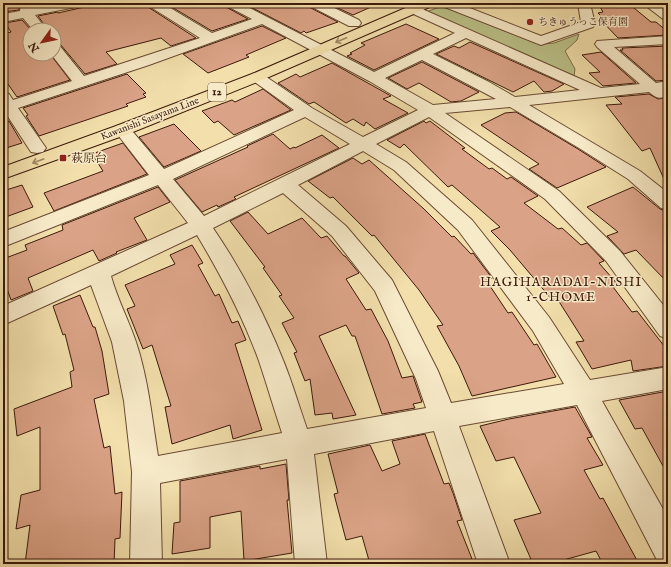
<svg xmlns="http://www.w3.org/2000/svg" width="671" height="567" font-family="'IM FELL English','Noto Serif JP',serif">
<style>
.green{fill:#bbc188;stroke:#7c6d49}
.building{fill:#daa286;stroke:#3c190a}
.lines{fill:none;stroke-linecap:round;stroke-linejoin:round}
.minor-casing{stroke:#6a4a32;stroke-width:2}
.major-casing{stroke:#3c190a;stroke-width:2}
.minor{fill:#f7eac8;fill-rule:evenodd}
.major{fill:#f2dfab;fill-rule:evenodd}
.oneway{stroke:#a08663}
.poi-dot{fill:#8f2418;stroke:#f7eac8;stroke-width:1.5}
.labels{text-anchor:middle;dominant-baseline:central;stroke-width:3;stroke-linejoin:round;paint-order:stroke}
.far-poi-label{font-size:10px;fill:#3c190a;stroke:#f7eac8;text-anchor:start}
.far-street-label{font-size:10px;fill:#3c190a;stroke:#f7eac8}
.shield{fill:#f7eac8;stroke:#745843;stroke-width:1}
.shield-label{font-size:11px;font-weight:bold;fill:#3c190a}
.poi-label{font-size:12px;fill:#3c190a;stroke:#f7eac8;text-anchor:start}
.neighbourhood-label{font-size:13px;letter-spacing:1px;fill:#3c190a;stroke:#f7eac8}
</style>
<rect width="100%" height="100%" fill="#f2dfab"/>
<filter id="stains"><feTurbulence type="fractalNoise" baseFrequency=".005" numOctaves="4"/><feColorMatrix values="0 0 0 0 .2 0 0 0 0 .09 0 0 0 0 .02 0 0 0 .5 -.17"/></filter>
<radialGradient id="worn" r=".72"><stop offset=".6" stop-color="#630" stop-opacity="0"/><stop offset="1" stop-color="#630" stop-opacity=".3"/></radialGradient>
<path class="green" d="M442 6 512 34 543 44 554 43 579 34 577 40 565 51 575 69 574 76 426 12Z"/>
<path class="building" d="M3 3H19V10L3 12Z
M102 3H146L148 7 196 38 171 46 161 38 106 52 117 64 85 74 60 44 54 43V30H48L38 16 58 12V13Z
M165 3H224L226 7 248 19 212 31Z
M243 3H307L309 7 338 22 306 33 304 31 301 33Z
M327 3H380L353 15Z
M598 3H628L651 22H656L668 32V35L618 38 599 18H603L598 13 603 12Z
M22 20 31 30 30 54H50L70 80 17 97 3 77V34L11 32 5 23Z
M406 24 439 39 374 70 347 56 352 54 350 53 365 45 361 43Z
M262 26 286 38 246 55 249 57 208 73 183 54Z
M470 42 564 84 552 91 544 92 534 81 513 92 436 54 454 46 459 48Z
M668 46V80L656 81 620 50H623L622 48Z
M601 52 636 83 603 86 589 73 600 72 582 55Z
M422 62 479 92 461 101 451 102 419 83 407 89 388 78Z
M332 63 391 96 383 99 408 113 375 129 366 122 364 126 353 119 346 123 314 102 309 104 278 83 296 74 300 77Z
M127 74 146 93 143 94 146 97 126 104 128 106 39 136 26 116 28 115 23 108Z
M263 89 291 110 234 135 218 121 214 123 202 111 232 100 235 102Z
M649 94 658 99 665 98 668 96V188L650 148 642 151 606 105 622 104 615 97Z
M516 112 578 149 606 167 557 188 529 169 539 164 481 125 505 113Z
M9 121 22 143 3 149V123Z
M424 121 426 123 430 121 465 148 462 149 489 169 492 168 507 179 511 177 538 196 524 203 558 229 562 228 581 245 587 243 604 261 599 263 619 286 613 287 632 312 637 311 668 351V366L633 371 631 360 592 369 576 342 584 341 558 300 553 301 510 250 491 231 500 227 452 185 448 187 404 144 400 148 387 140Z
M174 124 201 151 164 167 139 137Z
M273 134 290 149 294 147 295 148 322 135 339 148 234 197 236 199 218 207 217 205 202 212 175 180 248 147 247 146Z
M123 143 147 174 54 211 44 193 103 171 92 154Z
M353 158 362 164 369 160 424 209 452 237 454 236 471 254 473 253 492 278 486 280 508 313 512 312 534 345 537 344 556 377 472 396 459 366 437 326 443 325 419 290 374 235 372 236 333 197 330 198 308 181Z
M22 185 33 207 3 218V191Z
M158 187 170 202 134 218 147 240 116 252 117 253 99 261 93 250 28 278 33 291 11 300 3 278V259L27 250 25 245 63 230 62 225Z
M633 187 660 209 668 212V283L636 250 624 254 607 236 618 232 587 207Z
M248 212 268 234 302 218 321 238 327 236 344 256H345L359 273 346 279 366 310 371 309 388 341 402 378 413 376 422 402 413 404 415 408 382 414 355 336H352L346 325 319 336 356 415 333 419 332 413 315 415 310 379 305 381 294 353 297 352 282 323 294 318 279 296 282 295 263 268 265 267 230 221Z
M192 245 203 263 198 265 215 296 219 294 232 323 238 321 246 340 235 344 262 430 233 439 230 425 172 444 165 407 171 406 152 345 143 349 127 309 135 306 125 285 175 264 170 255Z
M80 295 93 327H95L102 351 109 394 94 399 104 448 110 446 115 494 122 492 120 538 115 539 114 564H25L30 525 16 529 21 495 40 490V427L17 436 14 409 72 387 70 372 74 370 65 334 63 335 53 306Z
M668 391V475L642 428 635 429 619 400Z
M575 407 592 437 587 438 603 465 584 470 600 499 603 498 639 564H603L596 551 549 564H533L514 520 541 513 514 457 496 461 480 426 509 419Z
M425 434 444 484 449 483 453 493 462 520 457 521 474 564H370L362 536 346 540 334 494 338 493 328 454 370 445 382 471 400 464 392 441Z
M286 464 289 500H287L292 553 244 561 241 511 210 517V548L172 554 174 523 180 522V481L260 466V469Z"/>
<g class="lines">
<g class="minor-casing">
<path id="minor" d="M21 3H33V8L58 3H83L81 6 35 15 47 30H33L23 18 3 22V14L20 11Z
M147 3H162L212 33 252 19 227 6 225 3H240L374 72 455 33 409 12 407 9 409 6 413 5 601 88 640 84 597 47 595 44 597 41 668 36V44L614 47 656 83 668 81V91H666L668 94 665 97C658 99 655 97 649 92L529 105 640 171 668 193V209L661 208 628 179 579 148 510 107 445 113 559 191 620 251 668 311V339L660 336 606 261 545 199 429 117 376 144 406 162 472 220 549 317 590 380 668 367V389L602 401 668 518V564L657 560 577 405 459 426 510 564H478L434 431 314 454 327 564H295L287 459 160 483 162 564H130L132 472 124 401 112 342 91 285 3 325V306L188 223 158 185 3 247V232L149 175 114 130 116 126 122 125 128 126 164 169 294 110 252 80 250 77 252 74 257 73 262 74 312 108 363 137 418 110 369 81 262 24 149 65 18 108 46 148 43 152 37 153 31 152 3 109V92L9 94 13 100 72 81 51 54H54V44L59 45 84 76 200 38 149 6ZM466 38 580 90 515 97 489 82 433 54ZM422 60 496 99 433 105 385 78ZM305 117 350 144 204 216 173 179ZM363 151 394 170 458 230 533 331 564 384 451 403 438 371 392 280 346 226 298 185ZM283 193 332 236 375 291 416 379 426 408 307 429C299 406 292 382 283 360 264 313 241 269 213 228ZM197 235C221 275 243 317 259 361 267 385 274 409 282 433L158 456C152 418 148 378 136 342 128 319 117 298 111 276Z
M308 3H324L359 20 361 23 359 26H349L310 6Z
M440 3H457L541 36 581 22 578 3H590L595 24 593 27 541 45 442 6Z
M642 3H656L668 10V20L663 19Z"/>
</g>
<g class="major-casing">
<path id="major" d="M417 3H434L432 6 262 80 128 134 3 179V167L116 126 252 74Z"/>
</g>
<use href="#minor" class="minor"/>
<use href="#major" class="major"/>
</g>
<defs><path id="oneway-shaft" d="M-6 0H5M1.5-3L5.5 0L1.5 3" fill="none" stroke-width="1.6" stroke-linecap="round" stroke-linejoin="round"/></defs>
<g class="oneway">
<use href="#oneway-shaft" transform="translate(341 40) rotate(157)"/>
<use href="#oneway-shaft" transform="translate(38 161) rotate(160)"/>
</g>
<g class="poi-dot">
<circle cx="530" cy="22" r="4"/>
<rect x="59" y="154" width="8" height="8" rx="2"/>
</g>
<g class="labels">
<g class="far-poi-label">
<text x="538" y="22">ちきゅうっこ保育園</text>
</g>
<g class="far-street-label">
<text transform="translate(150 119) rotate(-21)">Kawanishi Sasayama Line</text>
</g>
<rect class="shield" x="208" y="83" width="18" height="18" rx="3"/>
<g class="shield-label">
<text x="217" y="92">12</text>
</g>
<g class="poi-label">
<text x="71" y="158">萩原台</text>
</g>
<g class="neighbourhood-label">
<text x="561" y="282">HAGIHARADAI-NISHI<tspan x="561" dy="15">1-CHOME</tspan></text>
</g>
</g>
<rect width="671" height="567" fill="none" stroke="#f2dfab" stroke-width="16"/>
<rect x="4" y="4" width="663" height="559" fill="none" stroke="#3c190a" stroke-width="2"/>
<rect x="8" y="8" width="655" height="551" fill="none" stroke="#3c190a"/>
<g transform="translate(42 42) rotate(237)"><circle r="19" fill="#f7eac8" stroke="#ac967c"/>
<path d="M0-3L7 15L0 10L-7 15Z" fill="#8f2418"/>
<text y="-6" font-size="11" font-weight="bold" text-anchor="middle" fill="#3c190a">N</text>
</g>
<rect width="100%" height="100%" filter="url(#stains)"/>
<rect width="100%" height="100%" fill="url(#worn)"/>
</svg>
